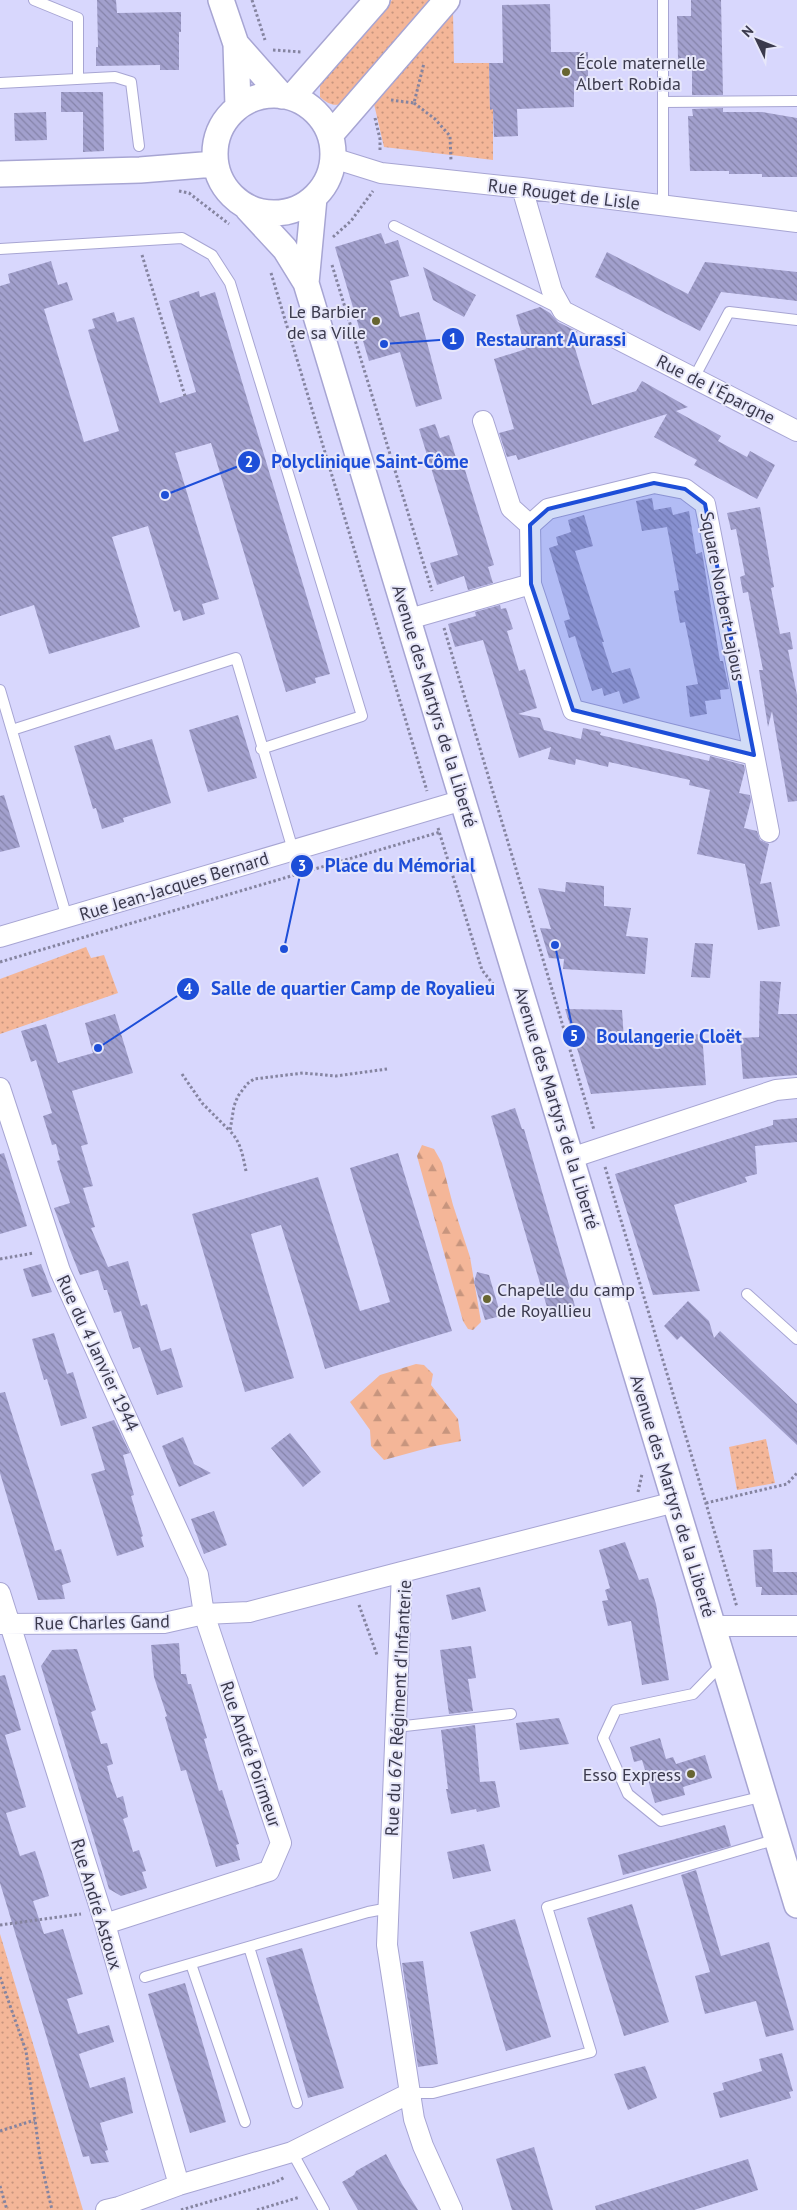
<svg xmlns="http://www.w3.org/2000/svg" width="797" height="2210" font-family="'PT Sans',sans-serif">
<style>
.grass{fill:url(#grass-dots)}
.forest{fill:url(#forest-firs)}
.building{fill:url(#building-back-hatch)}
.lines{fill:none;stroke-linecap:round;stroke-linejoin:round}
.service-casing{stroke:#a7a5d3;stroke-width:12}
.minor-casing{stroke:#a7a5d3;stroke-width:22}
.tertiary-casing{stroke:#a7a5d3;stroke-width:28}
.path{stroke:#8584a0;stroke-width:3;stroke-dasharray:2.5 2.5;stroke-linecap:butt}
.service{stroke:#fff;stroke-width:10}
.minor{stroke:#fff;stroke-width:20}
.tertiary{stroke:#fff;stroke-width:25}
.marked{fill:#1d4ed8;fill-opacity:0.2;stroke:#1d4ed8;stroke-width:4;stroke-linejoin:round}
.poi-dot{fill:#676531;stroke:#e7e7fa;stroke-width:2}
.labels{text-anchor:middle;dominant-baseline:central;stroke-width:4;stroke-linejoin:round;paint-order:stroke}
.poi-label{font-size:18px;fill:#3b3a4d;stroke:#e7e7fa;text-anchor:start}
.street-label{font-size:18px;fill:#3b3a4d;stroke:#e7e7fa}
.leader{fill:none;stroke:#1d4ed8;stroke-width:2}
.callout-dot{fill:#1d4ed8;stroke:#e7e7fa;stroke-width:2}
.mark-label{font-size:15px;text-anchor:middle;font-weight:bold;fill:#fff}
.callout-label{font-size:19px;text-anchor:middle;font-weight:bold;fill:#1d4ed8;stroke:#e7e7fa;stroke-width:4;stroke-linejoin:round;paint-order:stroke}
</style>
<defs>
<pattern id="grass-dots" width="8" height="8" patternUnits="userSpaceOnUse" patternTransform="scale(1.25)"><rect width="8" height="8" fill="#f4b698"/><path d="M2 2h.1M6 6h.1" fill="none" stroke="#c7957e" stroke-width="1.8" stroke-linecap="round"/></pattern>
<pattern id="forest-firs" width="22" height="20" patternUnits="userSpaceOnUse" patternTransform="scale(1.25)"><rect width="22" height="20" fill="#f4b698"/><path d="M5 1l3.5 6h-7zM16 11l3.5 6h-7z" fill="#c7957e"/></pattern>
<pattern id="building-back-hatch" width="6" height="6" patternUnits="userSpaceOnUse" patternTransform="scale(1.25)"><rect width="6" height="6" fill="#a2a0cd"/><path d="M-1 5l2 2M0 0l6 6M5-1l2 2" fill="none" stroke="#8583a9"/></pattern>
</defs>
<rect width="100%" height="100%" fill="#d8d7fd"/>
<path class="grass" d="M392 0H433L344 103C334 107 328 104 320 97V84Z
M453 12 454 63H489L490 109H493V160L384 147 374 104Z
M86 947 91 958 104 955 118 993 0 1034V979Z
M766 1439 775 1483 737 1490 729 1447Z
M0 1934 83 2210H0Z"/>
<path class="forest" d="M422 1145 434 1149 442 1163 453 1205 470 1257 481 1322 473 1330 468 1329 463 1321 417 1156Z
M416 1364 424 1365 433 1374 431 1385 458 1419 461 1441 435 1446 384 1460 371 1446 370 1430 350 1402 380 1375Z"/>
<path class="building" d="M97 0H116L117 13 181 12V32H179V70H160V65L96 66V47H98Z
M691 0H721L723 95H692V58L678 59 677 16H691Z
M550 4 551 52H588V81H574V107L517 109 518 136 494 137 493 109 490 110 489 63H503L502 5Z
M61 92H103L104 151 83 152V112H61Z
M723 108V112H762L797 118V177H762V174H729V171H690L688 116H693L692 109Z
M46 112 47 140 15 141 14 113Z
M381 233 385 244 398 240 409 276 390 281 400 317 419 312 442 399 416 407 400 352 369 361 335 247Z
M607 252 688 294 705 262 797 272V301L721 292 700 331 595 277Z
M51 261 58 285 67 282 73 300 44 309 84 442 119 431 88 330 95 328 92 319 114 312 117 322 134 317 160 403 196 392 169 301 199 291 200 297 215 292 330 674 315 678 316 683 286 692 211 443 175 453 219 599 202 604 205 614 183 621 180 610 174 612 148 526 112 537 140 627 49 654 34 605 0 616V286L10 283 8 274Z
M423 267 476 295 464 317 433 300Z
M540 307 550 313 558 322 578 332 571 335 592 405 636 391 642 381 688 407 676 411 721 436 718 441 747 457 750 451 775 465 757 499 694 465 697 460 654 437 667 414 518 460 516 455 507 457 499 433 514 429 494 359 526 349 516 315Z
M435 424 440 438 449 435 457 461 462 460 494 565 488 567 493 583 468 590 464 576 437 585 430 563 458 555 419 429Z
M652 498 654 510 671 507 673 515 689 511 696 554 702 552 720 661H723L729 689 720 690 721 699 705 701 707 714 690 717 686 686 698 684 685 622 680 623 674 591 679 590 667 527 642 531 636 501Z
M760 507 774 587 771 588 780 634 790 632 793 649 788 650 797 695V801L788 802 772 711 768 727 759 670H763L754 624 748 592 743 593 740 577 745 575 736 529 731 530 727 513Z
M584 515 593 546 575 551 604 642H602L612 673 630 668 640 698 623 704 619 691 604 696 602 688 592 691 575 636 569 638 564 621 570 619 549 548 558 545 556 537 571 532 568 520Z
M500 605 501 609 506 608 513 629 507 631 519 671 525 669 537 708 518 714 540 718 544 730 581 739 583 728 601 732 600 735 709 761 710 756 744 765 745 770 739 793 750 795 751 800 744 828 757 831 760 840 769 844 760 884 771 882 780 926 758 930 745 864 697 854 710 790 689 785 690 780 609 762 608 767 576 759 575 765 548 759 551 747 519 758 483 640 455 647 448 624 476 616 475 612Z
M238 715 257 778 208 792 189 730Z
M110 735 115 750 152 739 171 803 123 818 124 822 102 829 96 808 93 809 74 746Z
M4 795 20 847 0 852V796Z
M566 882 604 886V906L631 908 626 936 648 938 645 974 563 969 564 959 549 958 540 928 551 929 538 888 565 892Z
M695 943 713 944 710 978 691 977Z
M760 981 781 982 778 1014H797V1075L743 1079 740 1038 759 1037Z
M565 1009 622 1010 624 1040 702 1034 706 1085 591 1094Z
M115 1014 133 1073 72 1091 88 1144 81 1146 93 1186 83 1188 95 1227 91 1228 108 1267 128 1261 141 1306 147 1304 161 1351 171 1348 183 1387 157 1395 140 1347 133 1349 121 1311 114 1313 107 1290H104L98 1270 80 1275 66 1240 54 1208 70 1203 57 1161 60 1160 56 1144 52 1145 43 1116 52 1113 36 1060 31 1062 21 1031 46 1024 58 1063 93 1053 85 1023Z
M515 1108 522 1129H524L575 1306 549 1314 491 1116Z
M797 1118V1142L755 1146 757 1174 745 1177 747 1182 674 1205 700 1291 653 1295 615 1174 773 1125V1120Z
M4 1153 27 1226 0 1234V1154Z
M398 1153 452 1331 325 1369 281 1225 251 1234 294 1378 245 1392 192 1214 318 1177 360 1311 390 1302 350 1168Z
M41 1264 52 1292 32 1297 23 1269Z
M477 1272 489 1275 501 1316 485 1320 474 1282Z
M688 1301 709 1321 714 1338 720 1331 797 1404V1445L681 1336 677 1340 664 1326Z
M54 1333 67 1374 73 1372 87 1418 61 1426 47 1379 44 1380 32 1339Z
M5 1392 55 1551 61 1549 71 1582 62 1585 65 1599 38 1600 0 1473V1393Z
M114 1420 130 1453 123 1455 134 1495 131 1496 143 1536 141 1537 144 1547 117 1556 91 1474 105 1470 92 1427Z
M290 1433 321 1472 303 1487 271 1448Z
M183 1437 194 1464 211 1473 179 1487 162 1446Z
M214 1511 227 1545 204 1554 191 1519Z
M625 1542 639 1580 648 1578 656 1604 669 1680 642 1685 631 1621 608 1626 602 1601 608 1600 605 1590 610 1588 599 1550Z
M772 1549 773 1572H797V1595H761L762 1587H756L753 1550Z
M480 1587 486 1611 452 1620 446 1595Z
M179 1643 181 1674H186L188 1684H191L207 1738 204 1739 219 1791 222 1790 239 1844 236 1845 240 1860 216 1867 186 1770 181 1771 165 1717 167 1716 154 1677 151 1645Z
M471 1646 476 1678 468 1679 473 1711 449 1714 440 1650Z
M77 1649 96 1710 91 1712 101 1744 107 1743 110 1753 113 1764 107 1766 111 1781 117 1798 123 1796 128 1817 123 1819 128 1834 133 1852 139 1850 146 1871 142 1872 147 1888 121 1896 109 1889 41 1666 52 1650Z
M5 1675 21 1730 5 1735 26 1807 6 1813 20 1856 35 1851 43 1875 49 1896 33 1901 44 1934 63 1929 83 1994 67 1999 78 2034 109 2025 114 2042 79 2054 90 2088 125 2077 133 2113 100 2123 108 2150 105 2151 109 2162 91 2164 89 2156 83 2157 0 1883V1676Z
M559 1718 569 1744 520 1750 516 1723Z
M475 1725 480 1782 495 1781 500 1807 477 1812 476 1809 451 1814 446 1789H448L441 1730Z
M660 1738 666 1759 673 1757 676 1764 705 1755 712 1778 683 1787 685 1795 655 1803 642 1760 634 1762 630 1747Z
M725 1825 731 1846 623 1875 618 1855Z
M484 1844 491 1871 453 1879 447 1852Z
M696 1870 721 1956 769 1942 794 2030 766 2037 756 2001 705 2014 695 1976 710 1972 681 1875Z
M632 1904 669 2022 624 2036 587 1918Z
M515 1919 551 2037 506 2051 470 1932Z
M302 1948 344 2088 308 2098 266 1958Z
M423 1961 438 2064 418 2067 402 1963Z
M185 1983 226 2122 190 2133 148 1994Z
M782 2053 793 2091 789 2092 791 2098 720 2118 713 2093 724 2090 722 2083 762 2071 759 2059Z
M645 2066 657 2098 628 2110 614 2074Z
M534 2147 553 2210H512L496 2159Z
M386 2154 402 2184 418 2210H358L342 2182 354 2175 356 2171Z
M748 2159 758 2190 694 2210H596L595 2206Z"/>
<g class="lines">
<g class="service-casing">
<path id="service" d="M34 0 78 18V79
M663 0V206
M0 83 115 77 131 82 139 146
M663 102 797 101
M394 226 558 308
M0 249 182 238 212 255 230 283 362 716 261 749
M694 378 729 312 797 320
M0 690 67 918
M12 730 236 658 293 850
M747 1294 797 1339
M723 1663 693 1694 616 1710 603 1738 628 1794 661 1821 764 1796
M396 1727 511 1714
M249 1947 297 2103
M191 1964 245 2122
M145 1977 368 1912 389 1908
M410 2093H433L591 2052 547 1907 777 1839
M292 2152 324 2210"/>
</g>
<g class="minor-casing">
<path id="minor" d="M333 158 381 173 522 188 797 222
M522 188 552 291 563 311 797 431
M483 421 511 508 530 525
M409 619 531 584 573 710 754 755 705 504 685 489 654 483 548 509 530 525 531 584
M754 755 769 832
M0 937 463 800
M0 1088 60 1271 198 1575 204 1614 281 1843 269 1871 105 1924
M571 1158 776 1090 797 1088
M0 1593 105 1924 179 2185
M0 1624 164 1623 204 1614 249 1612 402 1572
M712 1626H797
M106 2210 119 2207 179 2185 292 2152 410 2093
M452 2210 423 2146 414 2119 387 1945 402 1572 675 1502"/>
</g>
<g class="tertiary-casing">
<path id="tertiary" d="M221 0 236 44 238 106
M236 44 282 96
M215 154a59 59 0 1 1 118 0a59 59 0 1 1-118 0Z
M292 97 377 0
M331 134 447 0
M0 174 140 170 215 164
M248 209 285 249 306 283 797 1905
M306 283 314 198"/>
</g>
<path class="path" d="M252 0 265 40
M273 50 302 52
M391 100 414 103 424 63
M414 103 435 119 450 136 451 161
M375 118 380 139V151
M179 191 189 193 229 224
M333 237 351 221 373 191
M142 255 185 396
M332 265 432 591
M271 273 427 791
M444 628 594 1130
M438 828 482 970 493 984
M0 962 440 832
M182 1074 202 1103 230 1131
M605 1167 737 1607
M246 1171C243 1157 241 1142 230 1131L234 1106 238 1096 247 1084 254 1079 303 1073 336 1076 387 1069
M0 1259 34 1253
M638 1492 642 1474
M706 1503 787 1484 797 1473
M359 1605 377 1655
M0 1925 81 1914
M0 1977 26 2051 40 2158 52 2210
M0 2131 35 2120
M0 2186 7 2210
M181 2210 276 2182 285 2177
M257 2210 300 2197"/>
<use href="#service" class="service"/>
<use href="#minor" class="minor"/>
<use href="#tertiary" class="tertiary"/>
</g>
<path class="marked" d="M654 483 685 489 705 504 754 755 573 710 531 584 530 525 548 509Z"/>
<g class="poi-dot">
<circle cx="566" cy="72" r="5"/>
<circle cx="376" cy="321" r="5"/>
<circle cx="487" cy="1299" r="5"/>
<circle cx="691" cy="1774" r="5"/>
</g>
<g class="labels">
<g class="poi-label">
<text x="576" y="62">École maternelle<tspan x="576" dy="21">Albert Robida</tspan></text>
<text x="366" y="311" text-anchor="end">Le Barbier<tspan x="366" dy="21">de sa Ville</tspan></text>
<text x="497" y="1289">Chapelle du camp<tspan x="497" dy="21">de Royallieu</tspan></text>
<text x="681" y="1774" text-anchor="end">Esso Express</text>
</g>
<g class="street-label">
<text transform="translate(564 194) rotate(7)">Rue Rouget de Lisle</text>
<text transform="translate(716 389) rotate(27)">Rue de l'Épargne</text>
<text transform="translate(723 596) rotate(79)">Square Norbert Lajous</text>
<text transform="translate(435 706) rotate(73)">Avenue des Martyrs de la Liberté</text>
<text transform="translate(174 886) rotate(-17)">Rue Jean-Jacques Bernard</text>
<text transform="translate(557 1108) rotate(73)">Avenue des Martyrs de la Liberté</text>
<text transform="translate(98 1353) rotate(65)">Rue du 4 Janvier 1944</text>
<text transform="translate(673 1496) rotate(73)">Avenue des Martyrs de la Liberté</text>
<text transform="translate(102 1622) rotate(-1)">Rue Charles Gand</text>
<text transform="translate(398 1708) rotate(-87)">Rue du 67e Régiment d'Infanterie</text>
<text transform="translate(251 1754) rotate(71)">Rue André Poirmeur</text>
<text transform="translate(97 1904) rotate(73)">Rue André Astoux</text>
</g>
</g>
<path class="leader" d="M384 344L453 339M165 495L249 462M284 949L302 866M98 1048L188 989M555 945L574 1036"/>
<g class="callout-dot">
<circle cx="384" cy="344" r="5"/>
<circle cx="165" cy="495" r="5"/>
<circle cx="284" cy="949" r="5"/>
<circle cx="98" cy="1048" r="5"/>
<circle cx="555" cy="945" r="5"/>
<circle cx="453" cy="339" r="12"/>
<circle cx="249" cy="462" r="12"/>
<circle cx="302" cy="866" r="12"/>
<circle cx="188" cy="989" r="12"/>
<circle cx="574" cy="1036" r="12"/>
</g>
<g class="mark-label">
<text x="453" y="344">1</text>
<text x="249" y="467">2</text>
<text x="302" y="871">3</text>
<text x="188" y="994">4</text>
<text x="574" y="1041">5</text>
</g>
<g class="callout-label">
<text x="551" y="346">Restaurant Aurassi</text>
<text x="370" y="468">Polyclinique Saint-Côme</text>
<text x="400" y="872">Place du Mémorial</text>
<text x="353" y="995">Salle de quartier Camp de Royalieu</text>
<text x="669" y="1043">Boulangerie Cloët</text>
</g>
<g transform="translate(757 40) rotate(313)" stroke="#e7e7fa" stroke-width="4" paint-order="stroke">
<path d="M0-4L9 19L0 12L-9 19Z" fill="#3b3a4d"/>
<text y="-8" font-size="14" font-weight="bold" text-anchor="middle" fill="#3b3a4d">N</text>
</g>
</svg>
